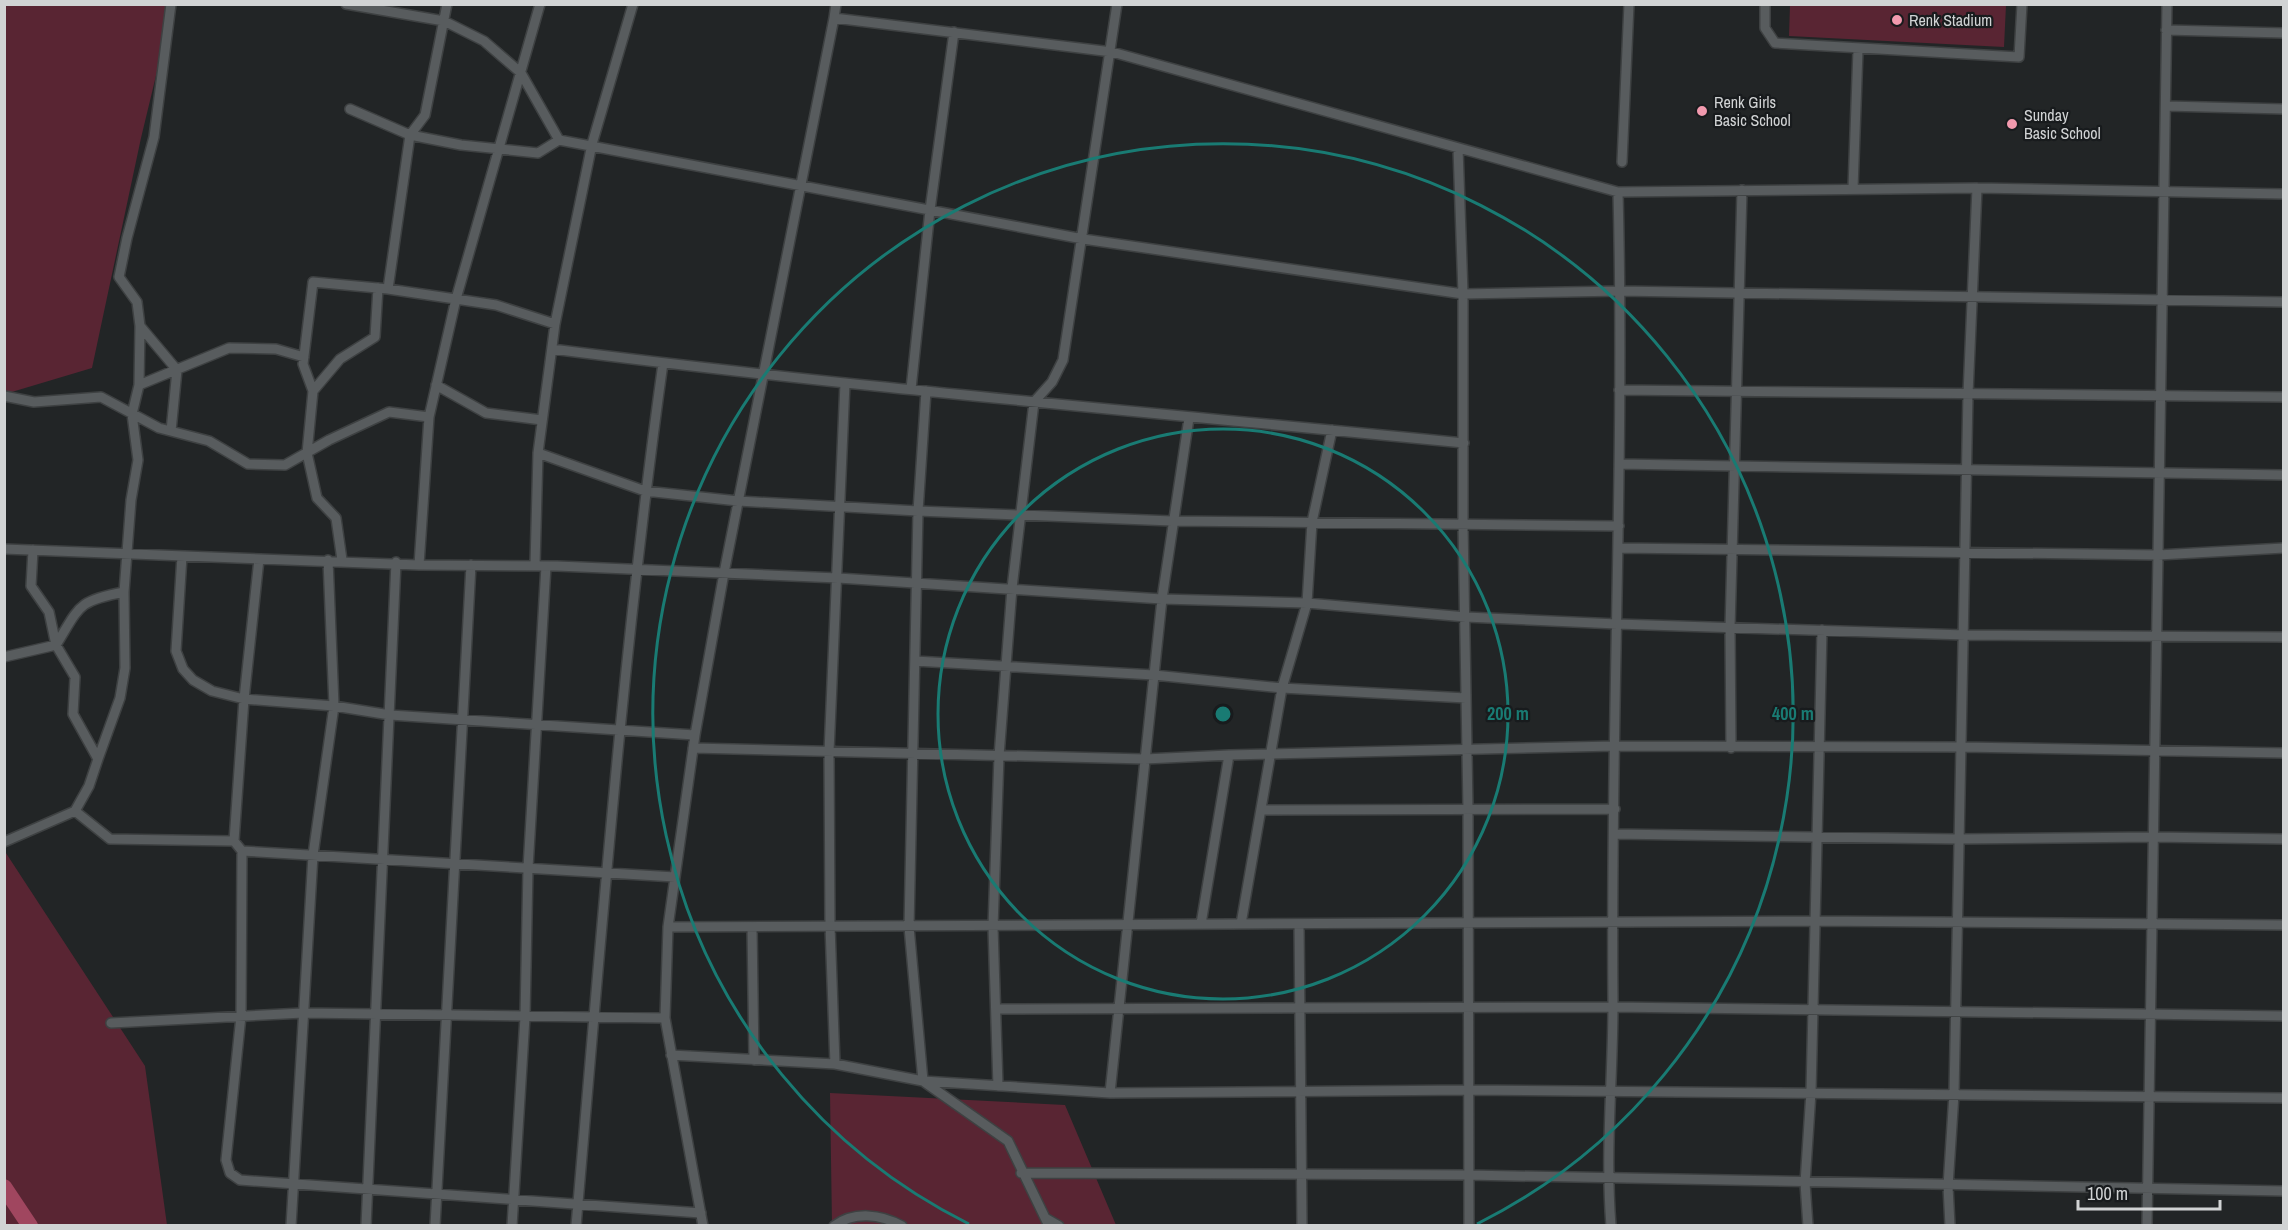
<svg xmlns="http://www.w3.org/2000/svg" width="2288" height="1230" font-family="'Archivo Narrow',sans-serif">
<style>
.green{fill:#592533}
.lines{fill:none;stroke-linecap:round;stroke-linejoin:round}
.river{stroke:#a0465f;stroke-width:16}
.minor-casing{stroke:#3e4142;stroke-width:12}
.minor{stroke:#585c5e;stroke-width:9}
.ring{fill:none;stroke:#197b73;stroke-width:3}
.poi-dot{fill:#f29aae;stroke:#181b1d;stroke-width:2}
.labels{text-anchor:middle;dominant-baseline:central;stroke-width:4.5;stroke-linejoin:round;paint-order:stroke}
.poi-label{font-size:16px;fill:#d1d3d4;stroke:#181b1d;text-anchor:start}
.centre{fill:#197b73;stroke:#181b1d;stroke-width:3}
.ring-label{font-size:18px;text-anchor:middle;font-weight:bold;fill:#197b73;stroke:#181b1d;stroke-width:4.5;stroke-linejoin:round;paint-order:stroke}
</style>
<rect width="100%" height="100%" fill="#222526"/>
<path class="green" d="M5 5H173L141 138 92 368 5 394Z
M1790 5H2006L2004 47 1789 36Z
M4 850 145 1066 167 1225H5Z
M830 1093 1065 1105 1116 1225H832Z"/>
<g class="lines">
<path class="river" d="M4 1187 30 1226"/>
<g class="minor-casing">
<path id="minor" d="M171 4 154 137 127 238 119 277 137 302 140 326 177 370 171 431
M346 4 444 21 484 41 521 73 559 140 1083 239 1463 294 1621 291 2284 302
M836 4 834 18 1112 52 1618 192 1977 188 2284 194
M1765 4V28L1775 43 2019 57 2022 4
M2166 30 2284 33
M2166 106 2284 109
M350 109 410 135 461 145 538 153 559 140
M1458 148 1463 294V525L1468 809 1469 1226
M1622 162 1629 4
M1853 188 1858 50
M388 289 410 135 425 115 447 4
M552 349C855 388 1160 413 1464 443
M139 385 229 348 276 349 304 357
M436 385 486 413 542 420
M911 389 930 210 954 32
M1619 390 2284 397
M313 391 340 359 375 337 378 288
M926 391 918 511 909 927 923 1081 1008 1141 1049 1226
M4 396 34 402 101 397 159 428 209 441 248 464 285 465 329 440 389 412 429 417
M538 453 645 491 738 501 918 511 1172 521 1619 526
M1619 464 2284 475
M1619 548 2158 555 2284 548
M4 549 419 565 557 566 838 578 1162 599 1307 603 1466 617 1617 624 1965 635 2284 637
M33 550 31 586 49 612 56 645 75 677 73 714 98 759 89 786 75 811
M182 556 176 651 183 669 193 680 212 691 244 699 334 706 390 715 695 735
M342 560 336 518 317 498 307 453 313 391 303 364 313 282 388 289 496 305 555 324
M419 565 429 417 456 299 540 4
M535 565 538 453 555 324 592 144 633 4
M4 657 56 645C80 606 77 601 124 592
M915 661 1154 675 1282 688 1466 698
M693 748 1145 759 1229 755 1615 746 1962 747 2284 753
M1731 748 1730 628 1742 190
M98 759 120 698 125 668 124 592 131 500 138 460 132 414 139 385 140 326
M1261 810 1615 809
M1614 834 1959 839 2153 837 2284 839
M234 841 244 699 259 559
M4 842 75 811 110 839 234 841 242 851 675 877
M242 851 241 1016 226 1160 230 1173 240 1180 701 1213
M1201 924 1229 755
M1241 924 1282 688 1307 603 1312 522 1332 430
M1299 924 1302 1226
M668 927 1816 921 2284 925
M752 927 754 1060
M996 1009 1613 1007 2284 1016
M111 1023 303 1013 665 1018
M671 1055 835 1064 923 1081 1110 1093 1469 1090 2284 1098
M835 1064 830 926 829 752 845 383
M998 1086 993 927 999 756 1012 588 1034 402 1052 382 1063 360 1117 4
M1110 1093 1162 599 1189 418
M1021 1173 1468 1175 2284 1191
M1045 1218 1059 1226
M291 1226 313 855 334 706 328 560
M366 1226 396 562
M435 1226 471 565
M512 1226 525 1017 528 868 546 566
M576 1226C601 938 623 649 663 363
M703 1226 665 1018 668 927 695 735 724 573 834 18
M834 1226C854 1211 881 1214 902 1226
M1611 1226C1605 1151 1613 1077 1613 1002 1610 732 1625 462 1618 192
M1808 1226 1805 1183 1811 1092 1822 630
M1950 1226 1948 1186 1954 1094 1968 394 1977 188
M2147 1226 2167 4"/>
</g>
<use href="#minor" class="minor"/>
</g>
<g class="ring">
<circle cx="1223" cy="714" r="285"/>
<path d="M969 1224A570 570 0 1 1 1477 1224"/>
</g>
<g class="poi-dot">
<circle cx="1897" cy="20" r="6"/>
<circle cx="1702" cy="111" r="6"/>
<circle cx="2012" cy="124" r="6"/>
</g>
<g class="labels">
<g class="poi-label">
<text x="1909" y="20">Renk Stadium</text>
<text x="1714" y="102">Renk Girls<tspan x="1714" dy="18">Basic School</tspan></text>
<text x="2024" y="115">Sunday<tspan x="2024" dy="18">Basic School</tspan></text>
</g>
</g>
<circle cx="1223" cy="714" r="9" class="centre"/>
<g class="ring-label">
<text x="1508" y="720">200 m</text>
<text x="1793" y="720">400 m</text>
</g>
<rect width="2288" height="1230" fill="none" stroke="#d1d3d4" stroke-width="12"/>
<path d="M2078 1200v9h142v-9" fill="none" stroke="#d1d3d4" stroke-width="3"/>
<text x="2087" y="1200" font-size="18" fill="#d1d3d4" stroke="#181b1d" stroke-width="4.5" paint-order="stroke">100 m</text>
</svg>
